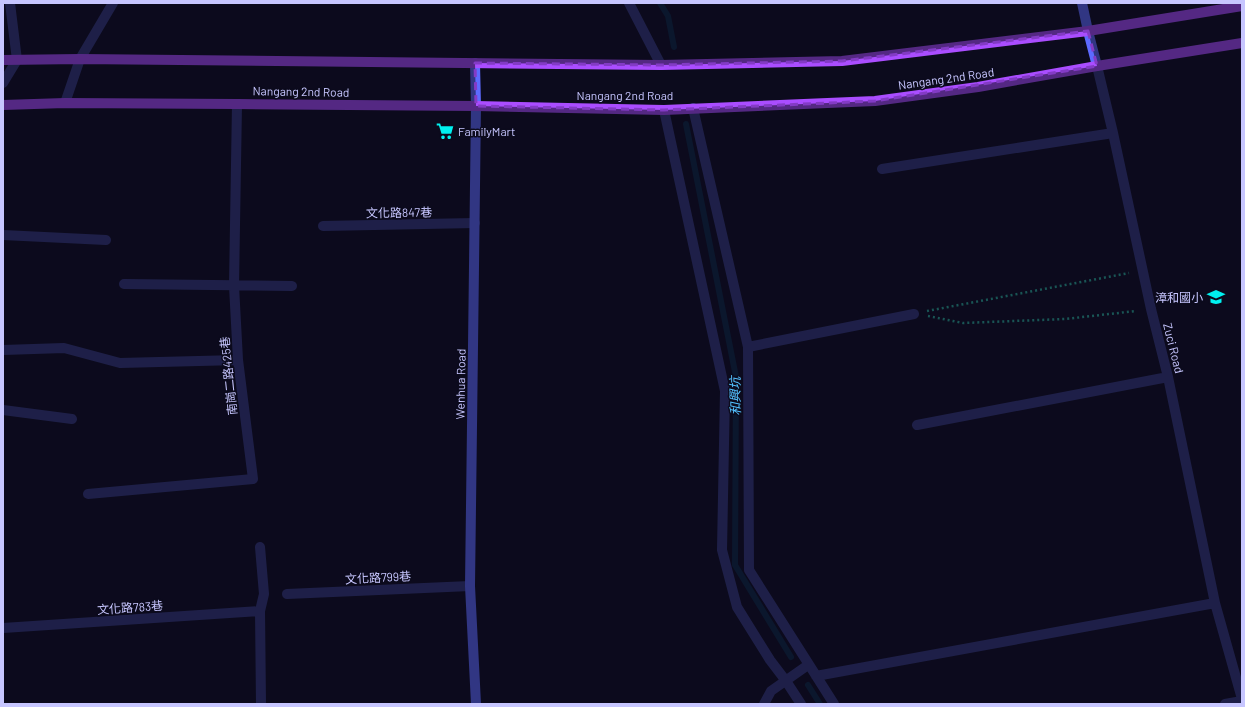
<svg xmlns="http://www.w3.org/2000/svg" width="1245" height="707" font-family="Barlow,'Noto Sans TC',sans-serif">
<style>
.lines{fill:none;stroke-linecap:round;stroke-linejoin:round}
.stream{stroke:#0a2641;stroke-width:6}
.path{stroke:#29b09a;stroke-width:2.5;stroke-dasharray:2 3;stroke-linecap:butt}
.lane{stroke:#34397d;stroke-width:10}
.street{stroke:#34397d;stroke-width:10}
.secondary{stroke:#5d6aff;stroke-width:10}
.primary{stroke:#aa4dff;stroke-width:10}
.marked{fill:none;stroke:#833bc5;stroke-width:3;stroke-dasharray:8 5;stroke-linejoin:round}
.labels{text-anchor:middle;dominant-baseline:central;stroke-width:3;stroke-linejoin:round;paint-order:stroke}
.street-label{font-size:12px;fill:#c7c6ff;stroke:#0c0b1d}
.poi-label{font-size:12px;fill:#c7c6ff;stroke:#0c0b1d;text-anchor:start}
.water-label{font-size:13px;font-style:italic;fill:#54c2ff;stroke:#0c0b1d}
</style>
<rect width="100%" height="100%" fill="#0c0b1d"/>
<g class="lines">
<path class="stream" d="M660 3 668 16 674 47
M686 124 736 377 735 565 791 657
M808 685 820 704"/>
<path class="path" d="M927 311 1129 273
M928 316 963 323 1065 319 1136 311"/>
<path class="lane" d="M629 3 661 65
M1097 66 1113 133 1151 309 1168 377 1215 603 1242 699
M65 103 80 59 113 3
M693 108 748 347 749 570 834 704
M664 110 725 391 722 550 737 607 770 660 786 681 801 704
M882 169 1113 133
M323 226 475 223
M3 235 106 240
M124 284 292 286
M748 347 914 314
M3 350 64 348 120 363 238 360
M3 410 72 419
M917 425 1168 377
M88 494 253 479 238 360 234 286 237 104
M260 547 264 594 260 611 261 704
M287 594 470 586
M3 628 260 611
M816 676 1215 603
M764 704 771 691 808 665
M1225 704 1242 701"/>
<path class="street" d="M3 83 17 60 10 3"/>
<path class="secondary" d="M1082 3 1088 31 1097 66
M475 63 476 106 470 586 476 704"/>
<path class="primary" d="M3 60 80 59 661 65 842 61 1088 31 1242 6
M3 105 65 103 237 104 476 106 664 110 875 101 978 87 1097 66 1242 43"/>
</g>
<path d="M0 0H1245V707H0ZM1088 31 1097 66 875 101 664 110 476 106 475 63 661 65 842 61Z" fill="#0c0b1d" fill-opacity=".55" fill-rule="evenodd"/>
<path class="marked" d="M1088 31 1097 66 875 101 664 110 476 106 475 63 661 65 842 61Z"/>
<defs>
<g id="supermarket-bare" transform="scale(1.38)"><path d="M-6-5.5h2.5l.6 2H6L4.5 2H-2.5L-4.4-4H-6ZM-1.5 3.2a1.3 1.3 0 1 0 .1 0ZM3 3.2a1.3 1.3 0 1 0 .1 0Z" fill="#00f1f0" stroke="#0c0b1d" stroke-width="2.5" paint-order="stroke"/></g>
<g id="school-bare" transform="scale(1.38)"><path d="M0-5L7-2L0 1L-7-2ZM-4 1L0 2.5L4 1V4Q0 6-4 4Z" fill="#00f1f0" stroke="#0c0b1d" stroke-width="2.5" paint-order="stroke"/></g>
</defs>
<g fill-rule="evenodd">
<use href="#supermarket-bare" x="445" y="131"/>
<use href="#school-bare" x="1216" y="297"/>
</g>
<g class="labels">
<g class="street-label">
<text transform="translate(946 78) rotate(-8)">Nangang 2nd Road</text>
<text transform="translate(301 91) rotate(1)">Nangang 2nd Road</text>
<text x="625" y="95">Nangang 2nd Road</text>
<text transform="translate(399 212) rotate(-1)">文化路847巷</text>
<text transform="translate(1174 348) rotate(76)">Zuci Road</text>
<text transform="translate(228 376) rotate(-96)">南崗二路425巷</text>
<text transform="translate(460 384) rotate(-89)">Wenhua Road</text>
<text transform="translate(378 577) rotate(-3)">文化路799巷</text>
<text transform="translate(130 607) rotate(-4)">文化路783巷</text>
</g>
<g class="poi-label">
<text x="458" y="131">FamilyMart</text>
<text x="1203" y="297" text-anchor="end">漳和國小</text>
</g>
<g class="water-label">
<text transform="translate(735 396) rotate(-91)">和興坑</text>
</g>
</g>
<rect width="1245" height="707" fill="none" stroke="#c7c6ff" stroke-width="8"/>
</svg>
